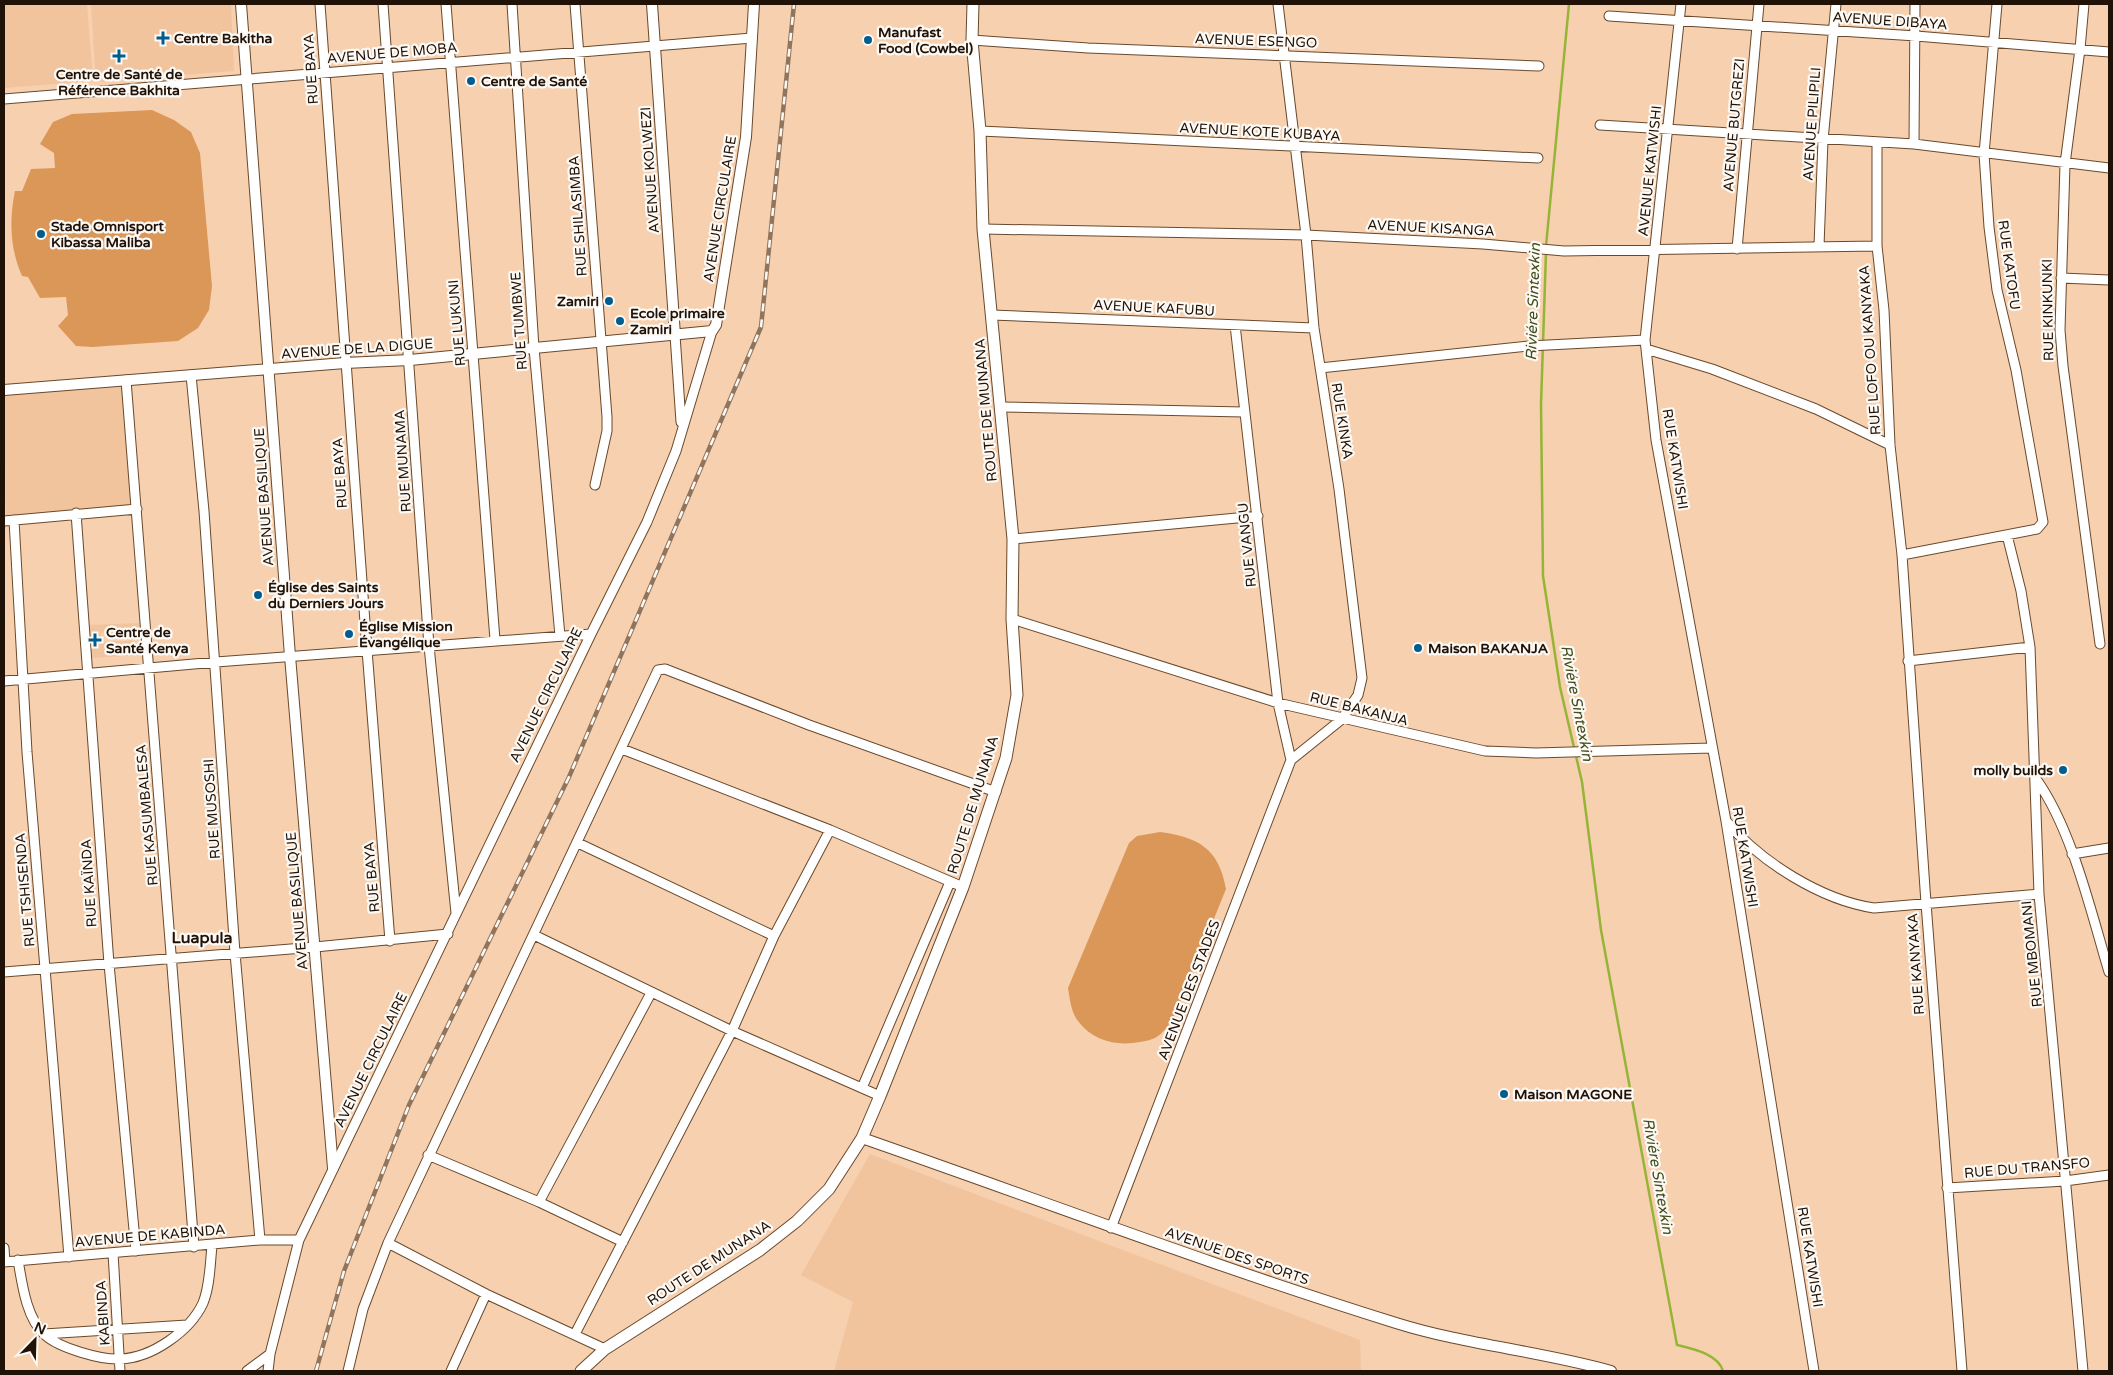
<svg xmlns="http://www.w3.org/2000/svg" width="2113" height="1375" font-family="'Varela Round',sans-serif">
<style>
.built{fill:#f1c49e;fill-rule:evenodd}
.green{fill:#db9758}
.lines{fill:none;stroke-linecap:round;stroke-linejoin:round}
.stream{stroke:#96b437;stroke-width:2.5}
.minor-casing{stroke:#69492c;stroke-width:11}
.tertiary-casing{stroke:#69492c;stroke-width:12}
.secondary-casing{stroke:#69492c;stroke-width:13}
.minor{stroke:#fff;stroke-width:9}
.tertiary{stroke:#fff;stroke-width:10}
.secondary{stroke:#fff;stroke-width:11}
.rail-casing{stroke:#90755e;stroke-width:4.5}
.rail{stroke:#fdf9f5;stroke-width:2.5;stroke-dasharray:8;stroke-linecap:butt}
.poi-dot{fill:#015d8e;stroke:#fdf9f5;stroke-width:2}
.labels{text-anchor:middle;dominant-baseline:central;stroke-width:4.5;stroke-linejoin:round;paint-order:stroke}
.street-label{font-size:14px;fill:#201207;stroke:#fdf9f5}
.poi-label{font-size:14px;font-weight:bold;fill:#201207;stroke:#fdf9f5;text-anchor:start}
.water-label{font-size:15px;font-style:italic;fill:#414e1d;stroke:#fdf9f5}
.quarter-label{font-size:16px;font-weight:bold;fill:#201207;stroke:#fdf9f5}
</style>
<rect width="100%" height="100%" fill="#f7d0af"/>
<path class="built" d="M4 4H87L93 81 4 88Z
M91 4H231L234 71 96 82Z
M123 384 132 507 14 520 6 516 4 392Z
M142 623 146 655 90 658 87 625ZM142 627 145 653 133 654 132 639 128 641 101 642V633L104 632V629Z
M870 1154 1360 1340 1361 1371H834L853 1302 801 1275Z"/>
<path class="green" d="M152 110 174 120 191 132 200 153 212 286 209 310 198 328 178 341 92 347 76 346 58 326 68 315 66 297 40 298 28 277 22 276C10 249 9 220 15 191H22L31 169 55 168 54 153 40 144 53 122 72 114Z
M1160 832C1199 837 1219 849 1226 889L1175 1015C1169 1024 1164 1033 1155 1038 1151 1040 1145 1041 1140 1042 1117 1046 1094 1042 1078 1021 1071 1012 1070 1000 1068 988L1129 843 1137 836Z"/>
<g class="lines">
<path class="stream" d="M1546 246 1569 4
M1546 252 1541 404 1543 576 1560 687 1582 782 1601 930 1677 1345C1693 1349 1718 1354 1723 1371"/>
<g class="minor-casing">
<path id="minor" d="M320 4 367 650 390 941
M383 4 429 646 456 913
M446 4 495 640
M512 4 534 348 560 636
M575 4 607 417V431L595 485
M1681 4 1645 340 1656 440 1726 821 1814 1371
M2084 4 2080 49 2065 164 2060 330 2063 366 2100 644
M1609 16 1916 36 2109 52
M972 40 1088 48 1539 66
M4 99 752 38
M1600 125 1914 144 2109 168
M980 131 1538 158
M1877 142V246L1884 310 1890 445 1902 555 1926 903 1962 1371
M1914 144 1915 4
M983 229 1306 235 1483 244 1564 251 1877 246
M1819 246 1823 140 1836 4
M1737 249 1759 4
M2061 278 2109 280
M992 315 1314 328
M1235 325 1278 703 1291 760
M675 335 681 422
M1646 349 1712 369 1816 409 1890 445
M1320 368 1529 346 1645 340
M191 375 204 511 235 953 260 1240
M126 380 194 1247
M1000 407 1244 412
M76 513 109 964 136 1251
M14 520 27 752 69 1257
M4 521 137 509
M2007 535 2021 591 2030 647 2039 894 2083 1371
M1013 539 1258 516
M1902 555 2037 529 2043 522 2016 370 1997 290 1989 227 1984 154 1997 4
M1012 619 1278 703 1485 751 1536 753 1711 748
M1908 661 2030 647
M4 681 216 662 591 634
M622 749 830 830 963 887
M2036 779C2072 829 2091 912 2109 972
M1727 822C1761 862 1821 900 1874 908L2039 894
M578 843 774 936
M2072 854 2109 848
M534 935 732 1031 880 1096
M4 972 315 947 448 934
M862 1088 950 882
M428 1155 539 1202 623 1242
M1947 1188 2065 1181 2109 1175
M539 1202 651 993
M1111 1228 1291 760 1342 719 1358 695 1362 678 1339 489 1314 328 1306 235 1278 4
M388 1243 486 1294 605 1349
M4 1248 5 1262
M113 1253 120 1371
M18 1260C22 1283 26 1318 45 1335 59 1348 101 1360 120 1359 152 1358 190 1331 203 1303 210 1286 210 1264 212 1246
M4 1262 260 1240H299
M44 1334 187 1325
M575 1334 732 1031 774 936 830 830
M247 1371 270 1354
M268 1371 270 1354 299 1240 591 634 647 522 676 451 712 331
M348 1371 363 1309 388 1243 658 670 665 669 809 725 996 792
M451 1371 486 1294"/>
</g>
<g class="tertiary-casing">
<path id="tertiary" d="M241 4 290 656 333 1168
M652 4 675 335
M4 390 345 363 410 360 712 331 716 325 746 137 754 4
M862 1138C1040 1200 1216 1267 1396 1323 1466 1345 1541 1351 1611 1371"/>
</g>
<g class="secondary-casing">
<path id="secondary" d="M581 1371 605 1349 760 1250 797 1221 829 1189 862 1138 880 1096 963 887 1006 758 1017 695 1012 619 1013 539 983 229 980 131 972 40 973 4"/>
</g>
<use href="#minor" class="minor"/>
<use href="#tertiary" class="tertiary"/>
<use href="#secondary" class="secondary"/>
<g class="rail-casing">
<path id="rail" d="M316 1371 344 1271 409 1105 569 777 761 327 794 4"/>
</g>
<use href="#rail" class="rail"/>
</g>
<g class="poi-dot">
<path d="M160.5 30.5h5v5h5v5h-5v5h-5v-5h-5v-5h5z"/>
<circle cx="868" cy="40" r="5"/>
<path d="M116.5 48.5h5v5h5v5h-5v5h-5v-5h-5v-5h5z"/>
<circle cx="471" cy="81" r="5"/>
<circle cx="41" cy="234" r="5"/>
<circle cx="609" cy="301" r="5"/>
<circle cx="620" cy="321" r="5"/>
<circle cx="258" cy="595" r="5"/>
<circle cx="349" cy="634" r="5"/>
<path d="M92.5 632.5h5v5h5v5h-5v5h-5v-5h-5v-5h5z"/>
<circle cx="1418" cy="648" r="5"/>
<circle cx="2063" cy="770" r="5"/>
<circle cx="1504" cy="1094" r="5"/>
</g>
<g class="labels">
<g class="street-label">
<text transform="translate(1890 21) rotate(4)">AVENUE DIBAYA</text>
<text transform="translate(1256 41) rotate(2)">AVENUE ESENGO</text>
<text transform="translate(392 53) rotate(-5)">AVENUE DE MOBA</text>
<text transform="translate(311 69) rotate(-94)">RUE BAYA</text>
<text transform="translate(1812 124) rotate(-86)">AVENUE PILIPILI</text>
<text transform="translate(1734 125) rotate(-85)">AVENUE BUTGREZI</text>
<text transform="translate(1260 132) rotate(3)">AVENUE KOTE KUBAYA</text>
<text transform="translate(650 170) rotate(-94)">AVENUE KOLWEZI</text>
<text transform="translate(1650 171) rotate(-84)">AVENUE KATWISHI</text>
<text transform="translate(720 209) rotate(-81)">AVENUE CIRCULAIRE</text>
<text transform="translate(578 216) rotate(-94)">RUE SHILASIMBA</text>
<text transform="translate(1431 228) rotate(3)">AVENUE KISANGA</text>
<text transform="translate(2009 265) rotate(82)">RUE KATOFU</text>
<text transform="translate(1154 308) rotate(3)">AVENUE KAFUBU</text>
<text transform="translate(2048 310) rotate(-91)">RUE KINKUNKI</text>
<text transform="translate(519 321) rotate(-94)">RUE TUMBWE</text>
<text transform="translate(457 323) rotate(-95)">RUE LUKUNI</text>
<text transform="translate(357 349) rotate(-4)">AVENUE DE LA DIGUE</text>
<text transform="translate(1870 350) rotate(-94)">RUE LOFO OU KANYAKA</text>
<text transform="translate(986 410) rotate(-95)">ROUTE DE MUNANA</text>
<text transform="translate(1342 421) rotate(81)">RUE KINKA</text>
<text transform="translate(1675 459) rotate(81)">RUE KATWISHI</text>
<text transform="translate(403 461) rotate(-94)">RUE MUNAMA</text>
<text transform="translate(340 473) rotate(-94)">RUE BAYA</text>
<text transform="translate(264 497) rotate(-94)">AVENUE BASILIQUE</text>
<text transform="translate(1247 545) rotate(-96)">RUE VANGU</text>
<text transform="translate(546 695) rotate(-64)">AVENUE CIRCULAIRE</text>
<text transform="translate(1359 709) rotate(14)">RUE BAKANJA</text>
<text transform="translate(973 805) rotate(-73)">ROUTE DE MUNANA</text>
<text transform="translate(212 809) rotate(-94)">RUE MUSOSHI</text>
<text transform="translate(147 815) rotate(-95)">RUE KASUMBALESA</text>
<text transform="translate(1745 857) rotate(81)">RUE KATWISHI</text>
<text transform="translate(372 877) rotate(-95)">RUE BAYA</text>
<text transform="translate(89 883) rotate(-94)">RUE KAÏNDA</text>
<text transform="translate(25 890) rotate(-95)">RUE TSHISENDA</text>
<text transform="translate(297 901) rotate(-95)">AVENUE BASILIQUE</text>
<text transform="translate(2032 954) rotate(-96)">RUE MBOMANI</text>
<text transform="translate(1916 964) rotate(-94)">RUE KANYAKA</text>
<text transform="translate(1189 990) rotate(-69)">AVENUE DES STADES</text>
<text transform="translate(371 1060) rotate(-64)">AVENUE CIRCULAIRE</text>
<text transform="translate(2027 1168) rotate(-5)">RUE DU TRANSFO</text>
<text transform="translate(150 1236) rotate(-5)">AVENUE DE KABINDA</text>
<text transform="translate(1237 1256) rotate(19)">AVENUE DES SPORTS</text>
<text transform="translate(1810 1257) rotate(81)">RUE KATWISHI</text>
<text transform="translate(709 1263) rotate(-33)">ROUTE DE MUNANA</text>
<text transform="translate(103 1313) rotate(-94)">KABINDA</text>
</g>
<g class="poi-label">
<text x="878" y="32">Manufast<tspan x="878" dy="16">Food (Cowbel)</tspan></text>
<text x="174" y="38">Centre Bakitha</text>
<text x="119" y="74" text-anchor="middle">Centre de Santé de<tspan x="119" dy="16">Référence Bakhita</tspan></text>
<text x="481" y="81">Centre de Santé</text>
<text x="51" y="226">Stade Omnisport<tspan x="51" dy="16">Kibassa Maliba</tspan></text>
<text x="599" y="301" text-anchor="end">Zamiri</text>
<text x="630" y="313">Ecole primaire<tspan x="630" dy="16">Zamiri</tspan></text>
<text x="268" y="587">Église des Saints<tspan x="268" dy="16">du Derniers Jours</tspan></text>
<text x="359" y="626">Église Mission<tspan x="359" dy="16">Évangélique</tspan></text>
<text x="106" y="632">Centre de<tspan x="106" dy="16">Santé Kenya</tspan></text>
<text x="1428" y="648">Maison BAKANJA</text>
<text x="2053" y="770" text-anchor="end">molly builds</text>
<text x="1514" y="1094">Maison MAGONE</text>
</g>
<g class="water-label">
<text transform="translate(1533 302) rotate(-88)">Riviére Sintexkin</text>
<text transform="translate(1577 703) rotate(79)">Riviére Sintexkin</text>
<text transform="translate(1658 1176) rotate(80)">Riviére Sintexkin</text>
</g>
<g class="quarter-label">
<text x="202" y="938">Luapula</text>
</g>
</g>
<rect width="2113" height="1375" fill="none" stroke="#201207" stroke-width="10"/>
<g transform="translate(35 1340) rotate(23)" stroke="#fdf9f5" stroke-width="4" paint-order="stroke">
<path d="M0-4L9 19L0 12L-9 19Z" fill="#201207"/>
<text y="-8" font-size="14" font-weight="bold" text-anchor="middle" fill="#201207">N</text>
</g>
</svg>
